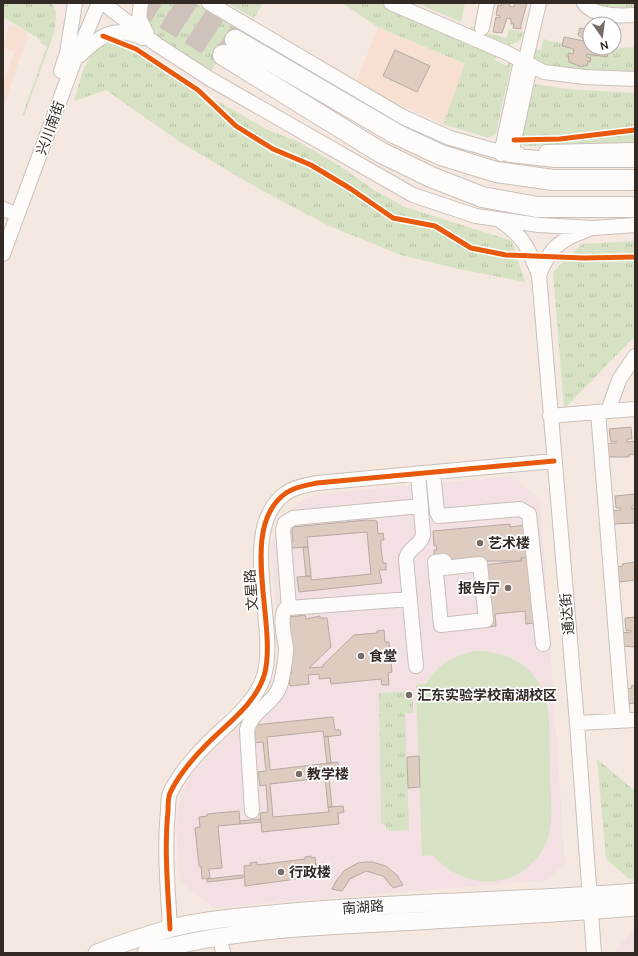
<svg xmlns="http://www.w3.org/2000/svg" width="638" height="956" font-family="'DM Sans','Noto Sans SC',sans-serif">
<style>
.built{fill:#f7e0d2}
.education{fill:#f3e0e2}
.grass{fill:url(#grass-tufts)}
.garden{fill:#d6e2c3}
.building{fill:#deccc0;stroke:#b5aaa4}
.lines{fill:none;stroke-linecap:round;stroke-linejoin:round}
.highway-tunnel{stroke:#cec2bb;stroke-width:20;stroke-dasharray:20 10;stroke-linecap:butt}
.minor-casing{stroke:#cac0ba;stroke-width:16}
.major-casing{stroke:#cac0ba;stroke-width:19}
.highway-casing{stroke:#cac0ba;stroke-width:22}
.minor{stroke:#fefcfa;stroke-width:14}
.major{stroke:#fefcfa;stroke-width:17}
.highway{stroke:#fefcfa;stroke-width:20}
.cycleway-casing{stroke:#fff;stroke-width:8}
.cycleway{stroke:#e8590c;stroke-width:5}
.poi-dot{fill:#776c66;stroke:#fff;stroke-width:1.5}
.labels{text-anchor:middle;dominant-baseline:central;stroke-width:3.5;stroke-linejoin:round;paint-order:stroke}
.street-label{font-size:14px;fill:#332a25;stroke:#fff}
.poi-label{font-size:14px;font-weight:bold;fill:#332a25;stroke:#fff;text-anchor:start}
</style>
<defs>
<pattern id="grass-tufts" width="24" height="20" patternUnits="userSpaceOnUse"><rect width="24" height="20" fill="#d6e2c3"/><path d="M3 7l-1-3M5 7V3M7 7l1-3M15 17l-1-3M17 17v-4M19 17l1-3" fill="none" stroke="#b8c2a7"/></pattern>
</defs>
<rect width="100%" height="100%" fill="#f5e8e0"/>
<path class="built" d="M9 25 24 30 27 37 3 109V83L14 52 3 47Z
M378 27 466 65 443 124 382 97 356 82Z"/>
<path class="education" d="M513 476 540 499 565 863 548 880 213 908 180 881 176 825 180 796 192 774 211 753 257 708 273 681 279 647 271 547 278 526 289 511 302 501 318 494Z
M635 928V953H613Z"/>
<path class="grass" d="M3 3H52L56 12 55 30 24 116H22L47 46 40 43 41 40 3 17Z
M145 3H195L240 30 211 71 151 32 143 10Z
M227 3H263L254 18Z
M342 3H379L497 55 495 60 507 66 510 59 512 61 496 133 489 138 443 124 465 64 378 27Z
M588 3H635V12L622 13Z
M470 26 489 34 507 38 509 29 524 32 520 41 510 45 470 29Z
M543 39 608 54 609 49 635 47V75L546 68 533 58 534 49 541 50Z
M118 41 136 49 198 90 268 130 299 142 340 166 374 190 405 207 512 241 525 282 459 269 401 255 329 226 263 191 183 144 106 90 74 101C83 74 85 46 118 41Z
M535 84 568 89 635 93V144L524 146 521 137Z
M635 241V336L564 409 553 272 582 244Z
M413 691V713H405L409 830 389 831 381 822 379 693Z
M597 759 635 791V878L629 879 606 859Z"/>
<path class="garden" d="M416 3H465L461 22Z
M476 651C509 650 540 669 547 704 551 725 549 749 550 771 550 794 555 821 546 843 524 891 465 893 433 855L422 856 416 685 426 684C437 664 455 655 476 651Z"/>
<path class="building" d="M501 3H510L509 6 514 7 515 3H527L521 25V29L513 28 514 24H511V19L507 18 502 33 493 32 496 17 499 18 500 16 496 15 498 5 502 6Z
M580 28 590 30V48L609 49 607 57 587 54 586 57 591 58 590 62 588 61 587 66 583 65 582 67 569 62 568 53 573 54 574 49 562 46 564 37 584 41V39L578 35Z
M395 50 430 66 417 92 383 76Z
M631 427 632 439H627V442L635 441V454L629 455V457H607L605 444 616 443V441L611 442 609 429Z
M635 494V506H632V509L635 508 634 523 612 524 611 511 621 510V508H616L615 496Z
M367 520 377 521 378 534 383 533 384 540H381V548L383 563H386V570H379L382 583 299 592 297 577 311 576V580L371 574 367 532 307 537 308 547 292 548 291 542H293L292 527Z
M510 524V527L525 525 528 557 521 558V561H491L455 564 454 559 435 562 434 550H437L436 545 434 546 433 531Z
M303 547H308L311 576H306Z
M528 557 534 623 526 624 525 611 495 614 496 626 488 627 482 565 521 561V558Z
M635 562V580L620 582 616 567 623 566 622 564Z
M305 615 306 619 320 616V618H327L331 647 309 668 323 667V665L354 635 377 633V631L384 630 385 642H389L392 672 388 673 389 685H382L381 679 331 684 330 678 319 679V674L308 675 309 684 290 686 288 674 292 673 287 627H290L289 617Z
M635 617V647L622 646 621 633 631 632V630L626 631 625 618Z
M635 685V703L628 704 625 689 632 688 631 686Z
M333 717 335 730H340L341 735 324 737 323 731 267 737 270 770 338 762 339 776 270 784 273 817 329 812 328 807 343 806 344 812 338 813 339 824 262 832 260 813 268 812 266 785 260 786 258 772 266 771 263 742 254 743 253 737H255L254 725Z
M328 736 331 763 327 764 324 737Z
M419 756 420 787 408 788 407 757Z
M329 777 332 807H328L325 778Z
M239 811 240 824 218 826 222 868 209 869 210 878 202 879 201 866H199L195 828 200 827 199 817 207 816V814Z
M260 819 261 822 240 824V821Z
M311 856V858L315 857 316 866 313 867 314 870H317L318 876 245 886 244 866 251 865 250 863 257 862V865L305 859V857Z
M365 862H372L386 866 397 875 403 885 393 888 383 876 366 871 350 879 342 891 332 889 336 881 345 870 358 863Z
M243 875V878L207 882V879Z"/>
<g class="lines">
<path class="highway-tunnel" d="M139 3 223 55
M175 3 235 40"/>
<g class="minor-casing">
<path id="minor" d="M103 3 156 44 210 79 413 195 476 216 539 225 594 228 635 225
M141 3 139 18 147 34
M209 3 403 117 450 138 511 155 555 160H635
M391 3 505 52 544 72 585 77 635 79
M584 3C594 17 620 16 635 15
M482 28 487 3
M79 56C102 35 112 25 143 38
M525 63 539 3
M61 71 67 53 75 3
M546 152 635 150
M501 154 521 61
M519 154 511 155 530 66
M3 209 11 212
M501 221C525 238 528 248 539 275 550 248 559 240 587 230
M3 254 75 59 99 3
M539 275 577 723 594 953
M608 411 635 409
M598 412 623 721
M550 416 608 411 619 380 635 356
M433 472 437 512 439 516 520 509 529 514 543 644
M444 561V568L480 564 486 620 441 625 435 562Z
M289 608 283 530 285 523 293 518 421 506
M416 666 406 559C408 547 422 546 423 534L418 473
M577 723 635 720
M252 811 247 730C252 710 275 704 281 683 283 673 286 660 286 649 285 638 279 620 285 609L289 608 410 599
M170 929C168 890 164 850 168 811 168 805 168 798 170 793 179 774 194 757 208 743 228 723 255 704 264 676 279 626 236 528 286 493 294 487 307 485 317 483L554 461
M220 937 223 953"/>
</g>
<g class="major-casing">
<path id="major" d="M97 953C120 944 144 936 168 929 205 919 244 917 282 913 399 901 518 902 635 892
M146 953C222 931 303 927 382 923 466 918 551 914 635 907"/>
</g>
<g class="highway-casing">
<path id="highway" d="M235 40 396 134 441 155 496 172 553 180H635
M223 55 380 152 431 177 482 197 537 207H635"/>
</g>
<use href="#minor" class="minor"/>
<use href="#major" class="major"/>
<use href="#highway" class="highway"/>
<g class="cycleway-casing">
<path id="cycleway" d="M103 36 136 49 198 90 236 126 273 149 311 165 351 189 393 218 435 226 471 248 506 255 584 258 635 257
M514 140 560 139 635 130
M170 929C168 890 164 850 168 811 168 805 168 798 170 793 179 774 194 757 208 743 228 723 255 704 264 676 279 626 236 528 286 493 294 487 307 485 317 483L554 461"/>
</g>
<use href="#cycleway" class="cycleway"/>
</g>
<g class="poi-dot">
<circle cx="480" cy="543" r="4"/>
<circle cx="508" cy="588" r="4"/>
<circle cx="361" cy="656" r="4"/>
<circle cx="409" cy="695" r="4"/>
<circle cx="299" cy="774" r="4"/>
<circle cx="281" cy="872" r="4"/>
</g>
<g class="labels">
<g class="street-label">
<text transform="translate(50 128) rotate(-70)">兴川南街</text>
<text transform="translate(251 590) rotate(-94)">文星路</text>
<text transform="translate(567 614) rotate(-95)">通达街</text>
<text transform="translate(363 907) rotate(-4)">南湖路</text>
</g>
<g class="poi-label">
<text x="488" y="543">艺术楼</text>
<text x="500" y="588" text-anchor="end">报告厅</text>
<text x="369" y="656">食堂</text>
<text x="417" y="695">汇东实验学校南湖校区</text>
<text x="307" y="774">教学楼</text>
<text x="289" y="872">行政楼</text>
</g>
</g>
<rect width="638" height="956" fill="none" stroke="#332a25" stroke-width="8"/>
<g transform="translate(602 36) rotate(166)"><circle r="19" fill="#ffffff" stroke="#adaaa8"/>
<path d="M0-3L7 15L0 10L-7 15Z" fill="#776c66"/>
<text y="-6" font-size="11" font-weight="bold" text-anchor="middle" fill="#332a25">N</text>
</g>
</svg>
